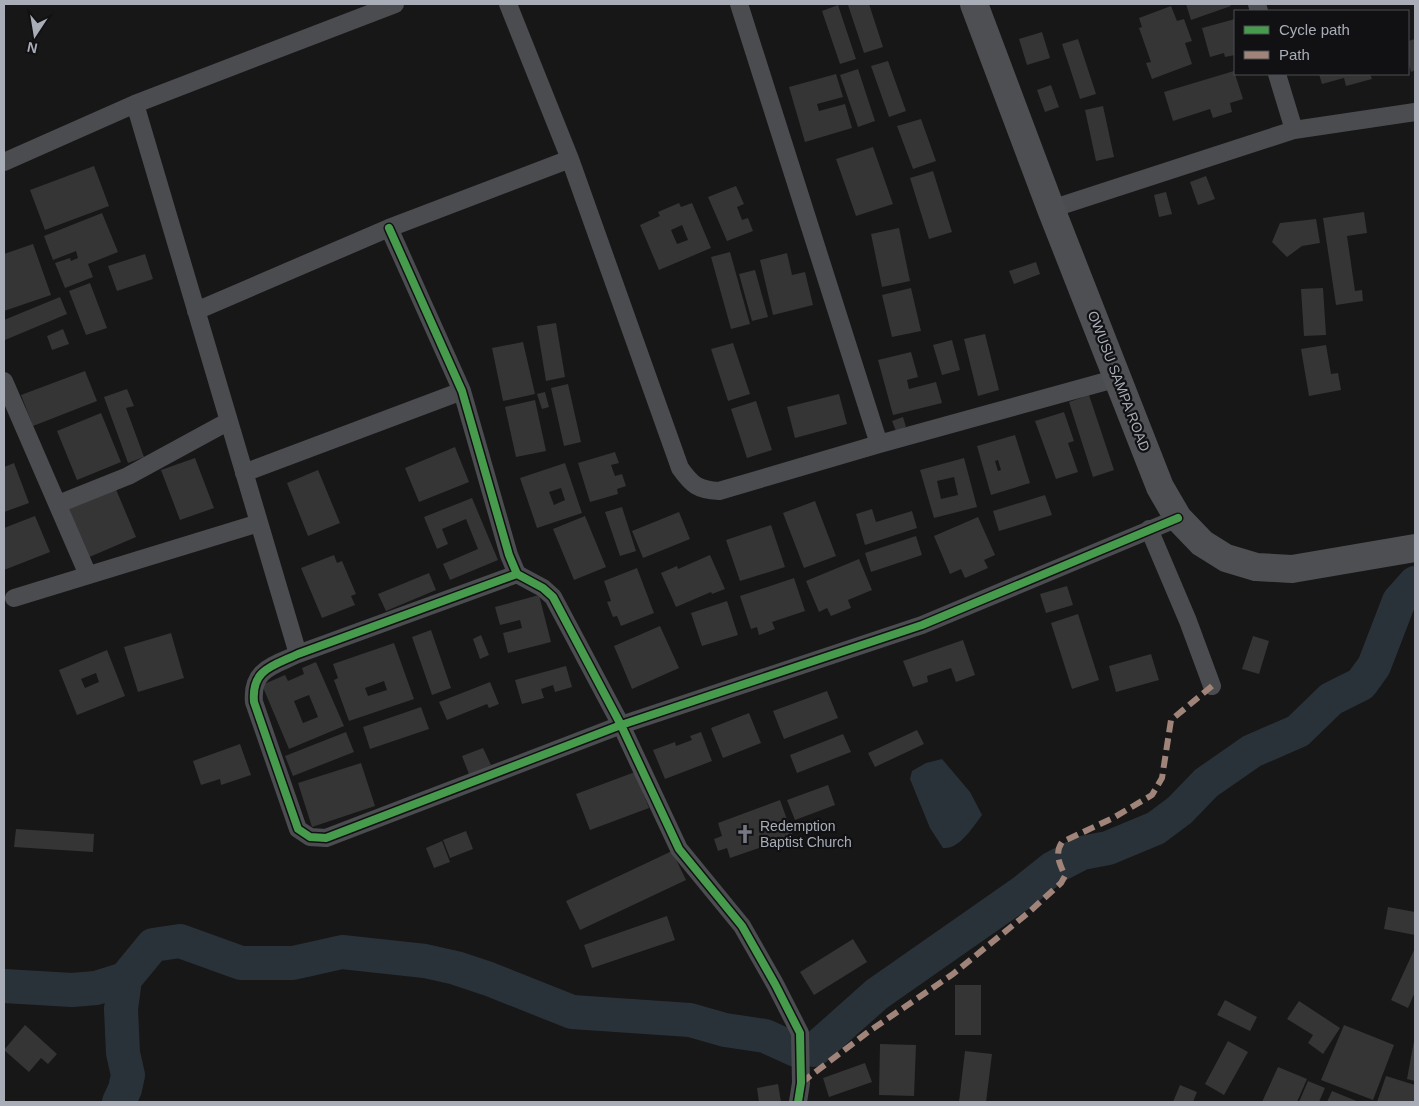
<svg xmlns="http://www.w3.org/2000/svg" width="1419" height="1106" font-family="Arial,sans-serif">
<style>
.water{fill:#2a3239}
.lines{fill:none;stroke-linecap:round;stroke-linejoin:round}
.river{stroke:#2a3239;stroke-width:34}
.building{fill:#353536;fill-rule:evenodd}
.minor{stroke:#4b4c50;stroke-width:18}
.primary{stroke:#4d4f52;stroke-width:28}
.quiet{stroke:#a18479;stroke-width:6;stroke-dasharray:12 6;stroke-linecap:butt}
.cycleway-casing{stroke:#111113;stroke-width:11}
.cycleway{stroke:#469c4c;stroke-width:8}
.labels{text-anchor:middle;dominant-baseline:central;stroke-width:4.5;stroke-linejoin:round;paint-order:stroke}
.street-label{font-size:14px;fill:#a8adb8;stroke:#111113}
.poi-label{font-size:14px;fill:#a8adb8;stroke:#111113;text-anchor:start}
</style>
<rect width="100%" height="100%" fill="#171717"/>
<path class="water" d="M942 759 970 792 982 815C973 827 959 850 943 848L930 828 910 779 912 771 926 763Z"/>
<g class="lines">
<path class="river" d="M4 986 72 990 96 988 125 979
M814 1050 877 994 1023 892 1053 868 1082 853 1108 848 1156 828 1180 810 1206 783 1252 751 1298 731 1331 699 1361 684 1374 666 1399 601 1415 583
M119 1102 125 1089 128 1075 123 1053 121 1009 125 979 153 945 180 941 241 963H293L342 952 425 961 456 968 489 979 572 1012 690 1020 725 1030 765 1036 796 1050"/>
</g>
<path class="building" d="M851 4H869L883 47 864 53 848 5Z
M1186 4H1230L1231 6 1191 20Z
M838 5 856 59 840 64 822 11Z
M1171 6 1177 21 1184 19 1192 41 1185 43 1192 64 1152 79 1146 63 1151 62 1139 28 1142 27 1139 18Z
M1235 19V55L1225 57 1224 53 1210 57 1202 28Z
M1042 32 1050 58 1027 65 1019 39Z
M1078 39 1096 94 1080 99 1062 44Z
M1415 39V70L1411 72 1408 62V41Z
M888 61 906 111 889 117 871 66Z
M858 69 875 121 858 127 840 75Z
M1234 71 1243 99 1230 103 1232 112 1213 118 1210 109 1173 121 1164 92Z
M836 74 843 97 817 104 819 111 845 104 852 128 805 142 789 87Z
M1319 74H1370L1372 79 1346 86 1344 78 1322 84Z
M1051 85 1059 107 1045 112 1037 90Z
M1103 106 1114 157 1096 161 1085 110Z
M921 119 936 161 913 169 897 126Z
M873 147 893 204 856 216 836 159Z
M94 166 109 206 45 230 30 190Z
M933 171 952 232 929 239 910 178Z
M1206 176 1215 199 1198 205 1190 182Z
M736 186 744 204 737 207 742 220 748 218 753 231 727 241 708 197Z
M1166 192 1172 214 1159 217 1154 195Z
M679 203 681 207 692 203 711 248 659 270 640 225 660 216 658 212ZM682 225 688 240 677 244 671 230Z
M1364 212 1367 233 1347 236 1355 291 1362 290 1363 301 1336 305 1323 218Z
M102 213 118 252 88 264 93 277 65 288 55 263 70 258 71 261 78 258 76 251 53 260 44 236Z
M1316 219 1320 243 1302 246 1287 257 1272 242 1280 223Z
M899 228 910 281 882 287 871 234Z
M33 244 51 295 4 311V254Z
M730 252 750 324 731 329 711 257Z
M787 253 792 275 805 272 813 305 773 315 760 260Z
M145 254 153 279 117 291 108 266Z
M1036 262 1040 274 1014 284 1009 271Z
M755 270 768 317 752 321 739 274Z
M90 283 107 328 86 335 69 291Z
M911 288 921 331 892 337 882 295Z
M1323 288 1326 335 1304 336 1301 289Z
M60 297 67 314 5 340 4 320Z
M556 323 565 377 546 381 537 326Z
M63 329 69 344 52 350 47 336Z
M985 334 999 390 978 396 964 339Z
M952 340 960 370 942 375 933 345Z
M523 342 535 394 503 401 492 348Z
M733 343 750 394 728 401 711 349Z
M1326 345 1331 374 1338 373 1341 390 1309 396 1301 349Z
M911 352 918 377 907 380 909 389 936 382 942 403 893 415 878 360Z
M85 371 97 401 33 426 21 395Z
M568 384 581 442 564 446 551 388Z
M127 389 134 406 126 408 144 457 128 463 104 397Z
M545 392 549 407 542 409 537 394Z
M839 394 847 424 795 438 787 407Z
M1089 395 1114 470 1093 477 1069 402Z
M535 400 546 451 516 457 505 407Z
M756 401 772 450 747 458 731 409Z
M1064 412 1074 441 1068 443 1078 472 1056 479 1035 421Z
M101 413 121 462 77 480 57 431Z
M903 417 906 427 896 431 892 421Z
M1015 435 1030 483 991 495 977 446ZM998 460 1001 470 998 471 995 461Z
M455 447 469 482 419 502 405 468Z
M615 452 619 463 611 465 615 476 622 474 626 486 617 489 618 494 590 502 578 463Z
M195 458 214 508 180 520 161 470Z
M964 458 977 507 934 518 920 470ZM954 477 958 495 941 499 937 481Z
M14 463 29 503 4 512V467Z
M565 463 582 513 537 528 520 478ZM561 488 565 500 554 505 549 492Z
M318 470 340 523 308 536 287 483Z
M115 487 136 537 87 558 65 507Z
M1045 495 1052 515 999 531 993 511Z
M472 498 498 560 450 580 443 564 478 549 466 519 442 529 448 544 437 549 424 517Z
M815 501 836 556 804 568 783 513Z
M622 507 636 551 620 556 605 512Z
M872 509 876 522 912 511 917 528 865 545 856 514Z
M679 512 690 539 643 558 632 531Z
M35 516 50 552 4 570V528Z
M585 516 606 567 574 580 553 529Z
M978 517 995 555 984 560 988 568 965 578 961 569 950 574 934 536Z
M771 525 785 567 740 581 726 540Z
M916 536 922 555 871 572 865 553Z
M334 555 337 563 342 561 356 594 351 596 355 605 322 618 301 568Z
M710 555 725 589 712 594 711 592 676 607 661 573 677 566 678 569Z
M859 559 872 590 848 600 851 608 831 616 827 608 819 612 806 581Z
M637 568 654 613 621 626 617 616 613 617 607 602 611 601 604 581Z
M429 573 436 590 386 611 378 594Z
M794 578 805 611 772 622 775 629 759 635 757 627 751 629 740 596Z
M1067 586 1073 605 1046 613 1040 594Z
M539 595 551 642 508 653 503 633 522 628 520 620 500 625 495 607Z
M727 601 738 635 702 646 691 613Z
M1078 614 1099 680 1072 689 1051 623Z
M660 626 679 668 632 689 614 646Z
M431 630 451 688 432 695 412 637Z
M171 633 184 678 138 692 124 647Z
M481 635 489 655 480 659 473 639Z
M1253 636 1269 641 1259 674 1242 669Z
M963 640 975 675 956 682 951 668 927 676 928 682 913 687 903 661Z
M394 643 414 699 349 721 334 680 338 678 333 664ZM384 681 387 690 368 696 365 688Z
M107 650 125 696 77 715 59 670ZM96 673 99 682 85 688 81 679Z
M1151 654 1159 680 1116 692 1109 666Z
M316 662 344 726 289 749 262 685 285 675 288 681 304 674 302 668ZM309 695 318 717 303 723 294 701Z
M566 666 572 687 555 692 553 685 541 689 544 698 522 704 515 680Z
M490 682 499 704 489 708 487 704 447 720 439 702Z
M827 691 838 718 784 739 773 711Z
M421 707 429 729 370 749 363 727Z
M749 713 761 743 723 758 711 728Z
M917 730 924 744 875 767 868 753Z
M346 732 354 752 293 776 285 756Z
M701 732 712 761 665 779 653 750 675 742 676 746 692 740 690 736Z
M843 734 851 752 797 773 790 755Z
M240 744 251 775 221 785 220 779 201 785 193 761Z
M483 748 491 765 469 774 462 756Z
M361 763 375 806 312 827 298 783Z
M635 772 649 808 590 830 576 794Z
M828 785 835 805 795 820 787 800Z
M780 800 793 836 730 858 727 848 718 851 714 839 722 836 718 823Z
M16 829 94 834 93 852 14 847Z
M466 831 473 849 450 858 443 840Z
M442 841 450 862 434 868 426 848Z
M672 851 686 880 580 930 566 901Z
M1388 907 1415 912V935L1384 929Z
M667 916 675 940 592 968 584 945Z
M853 939 867 962 814 995 800 972Z
M1415 948V992L1408 1008 1391 1000Z
M955 985H981V1035H955Z
M1225 1000 1257 1017 1250 1031 1217 1015Z
M1299 1001 1340 1028 1323 1054 1308 1043 1313 1035 1287 1019Z
M25 1025 57 1054 48 1064 41 1058 29 1072 4 1050Z
M1344 1025 1394 1045 1373 1100 1321 1080Z
M1228 1041 1248 1052 1224 1095 1205 1084Z
M1414 1041H1415V1081L1407 1079Z
M880 1044 916 1045 914 1096 879 1095Z
M965 1051 992 1054 986 1102H959Z
M865 1063 872 1082 829 1097 823 1078Z
M1278 1067 1307 1079 1297 1102H1262Z
M1386 1076 1415 1085V1102H1377Z
M1308 1081 1325 1088 1319 1102H1299Z
M778 1084 781 1102H759L757 1088Z
M1180 1085 1197 1092 1193 1102H1173Z
M1332 1091 1359 1102H1327Z"/>
<g class="lines">
<path class="minor" d="M508 4 570 159 680 468C692 485 698 490 719 491L879 444 1118 378
M739 4 879 444
M1257 4 1259 11
M1277 74 1294 130
M135 104 298 654
M4 162 135 104 395 4
M1051 209 1294 130 1415 112
M389 228 462 391 509 555 517 574 543 588 553 597 621 725 679 849 742 926 775 984 800 1033 801 1083 798 1102
M196 311 389 228 570 159
M4 381 88 575
M244 473 462 391
M58 504 128 476 229 421
M1149 529 1188 621 1212 686
M517 574 298 654C273 666 251 669 254 702L298 829 310 837 326 838 621 725 922 625 1178 518
M14 598 259 523"/>
<path class="primary" d="M974 4 1051 209 1160 487 1178 518 1202 543 1226 558 1256 567 1292 569 1415 548"/>
<path class="quiet" d="M801 1083 868 1032 953 974 1028 913 1061 883 1065 876C1060 864 1054 854 1062 842L1113 818 1152 795 1162 778 1171 720 1212 686"/>
<g class="cycleway-casing">
<path id="cycleway" d="M389 228 462 391 509 555 517 574 543 588 553 597 621 725 679 849 742 926 775 984 800 1033 801 1083 798 1102
M517 574 298 654C273 666 251 669 254 702L298 829 310 837 326 838 621 725 922 625 1178 518"/>
</g>
<use href="#cycleway" class="cycleway"/>
</g>
<defs>
<g id="church-bare" transform="scale(1.5)"><path d="M-1.2-6h2.4v3.5h3.3v2.4h-3.3V6h-2.4V-.1h-3.3v-2.4h3.3Z" fill="#757880" stroke="#111113" stroke-width="2.5" paint-order="stroke"/></g>
</defs>
<g fill-rule="evenodd">
<use href="#church-bare" x="745" y="834"/>
</g>
<g class="labels">
<g class="street-label">
<text transform="translate(1119 381) rotate(69)">OWUSU SAMPA ROAD</text>
</g>
<g class="poi-label">
<text x="760" y="826">Redemption<tspan x="760" dy="16">Baptist Church</tspan></text>
</g>
</g>
<rect width="1419" height="1106" fill="none" stroke="#a8adb8" stroke-width="10"/>
<rect x="1234" y="10" width="175" height="65" fill="#111113" stroke="#4d4f55"/>
<rect x="1244" y="26" width="25" height="8" fill="#469c4c" stroke="#4d4f55"/>
<text x="1279" y="35" font-size="15" fill="#a8adb8">Cycle path</text>
<rect x="1244" y="51" width="25" height="8" fill="#a18479" stroke="#4d4f55"/>
<text x="1279" y="60" font-size="15" fill="#a8adb8">Path</text>
<g transform="translate(35 35) rotate(192)" stroke="#111113" stroke-width="4" paint-order="stroke">
<path d="M0-4L9 19L0 12L-9 19Z" fill="#a8adb8"/>
<text y="-8" font-size="14" font-weight="bold" text-anchor="middle" fill="#a8adb8">N</text>
</g>
</svg>
